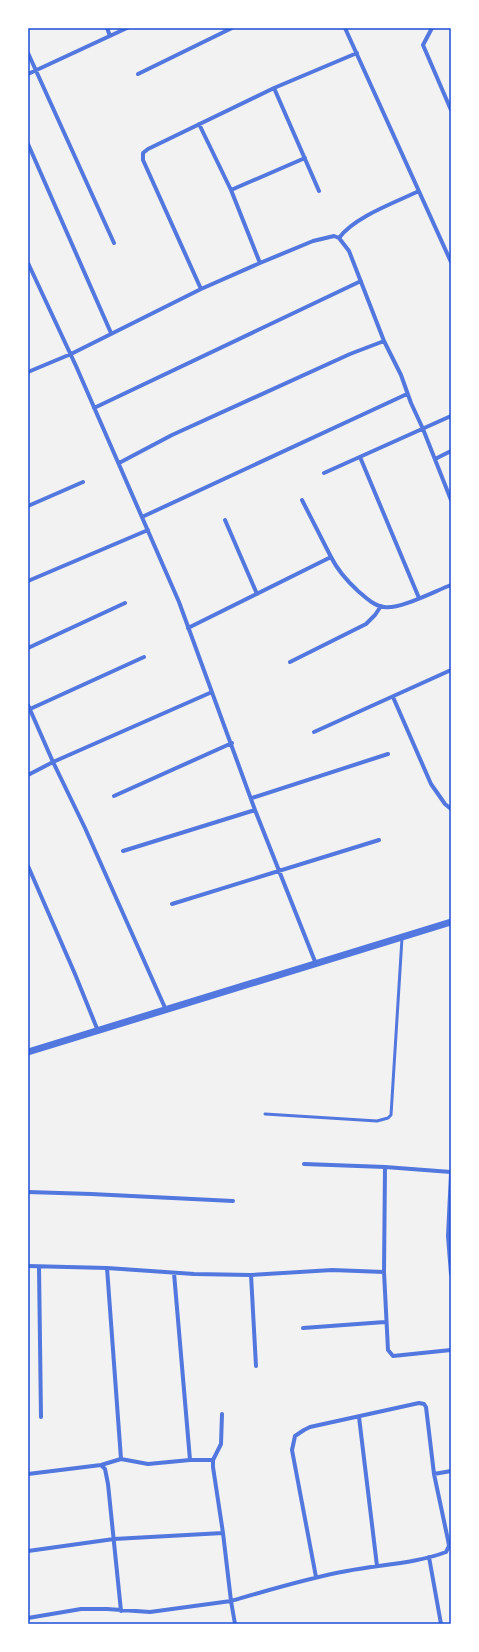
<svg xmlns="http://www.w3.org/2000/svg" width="479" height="1652" font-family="Poppins,sans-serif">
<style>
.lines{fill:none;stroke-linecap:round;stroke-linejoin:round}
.service{stroke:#5277de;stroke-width:3}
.minor{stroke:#5277de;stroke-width:4}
.tertiary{stroke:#5277de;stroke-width:7}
.neatline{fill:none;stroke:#1d4ed8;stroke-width:1.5}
</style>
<rect width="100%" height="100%" fill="#f2f2f2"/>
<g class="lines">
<path class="service" d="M265 1114 377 1121 388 1118 391 1115 402 938"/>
<path class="minor" d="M107 28 110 36
M345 28 451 262
M432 28 423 45 451 110
M28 53 114 243
M28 74 127 28
M138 74 232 28
M274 88 319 191
M199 124 231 190 260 263
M28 144 111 333
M231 190 305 158
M339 238C354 217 396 202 419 191
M28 263 76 366 179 602 255 810 316 964
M201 289 143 160V153L148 149 274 88 357 53
M28 372 71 354 201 289 260 263 313 241 334 236 339 238 349 251 384 341 401 375 411 403 423 429 451 500
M94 408 361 281
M360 457 419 598
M435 459 451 451
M119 463 172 435 350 354 384 341
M324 473 451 416
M302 500 331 557
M28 506 83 482
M142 517 407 394
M225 520 257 594
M28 581 148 530
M188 628 331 557C338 571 346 580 358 591 365 597 374 606 384 607 399 610 435 591 451 585
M28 648 125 603
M290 662 366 624 375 615 381 606
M393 697 431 784 445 804 451 809
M28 705 53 762 212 692
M30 709 144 657
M314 732 451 670
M28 775 53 762 85 828 166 1010
M114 796 232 743
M252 798 388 754
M123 851 255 810
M28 866 75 974 98 1031
M172 904 379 840
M304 1164 385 1167
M451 1172 385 1167 384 1272 388 1350 393 1356 451 1350
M451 1173 448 1236 451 1274
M28 1192 91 1194 233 1201
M28 1266 107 1268
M39 1267 41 1417
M174 1273 190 1460
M251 1275 256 1366
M303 1328 385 1322
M222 1414 221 1444 213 1460V1467L223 1533 231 1601C269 1590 308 1578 347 1571 377 1565 418 1563 446 1552L449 1546 448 1540 434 1474 426 1407 424 1404 419 1403 310 1427 304 1430 295 1436 292 1450 316 1577
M359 1417 377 1566
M121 1459 107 1268 194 1274 251 1275 332 1270 384 1272
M101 1465 105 1469 108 1484 121 1611
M28 1474 101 1465 121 1459 148 1464 190 1460H213
M434 1474 451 1471
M28 1551 114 1539 223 1533
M429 1557 441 1624
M28 1618 81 1609H107L150 1612 231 1601 235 1624"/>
<path class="tertiary" d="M28 1052 451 922"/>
</g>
<rect width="479" height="1652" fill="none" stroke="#ffffff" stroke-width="58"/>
<rect x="29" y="29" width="421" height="1594" class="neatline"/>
</svg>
